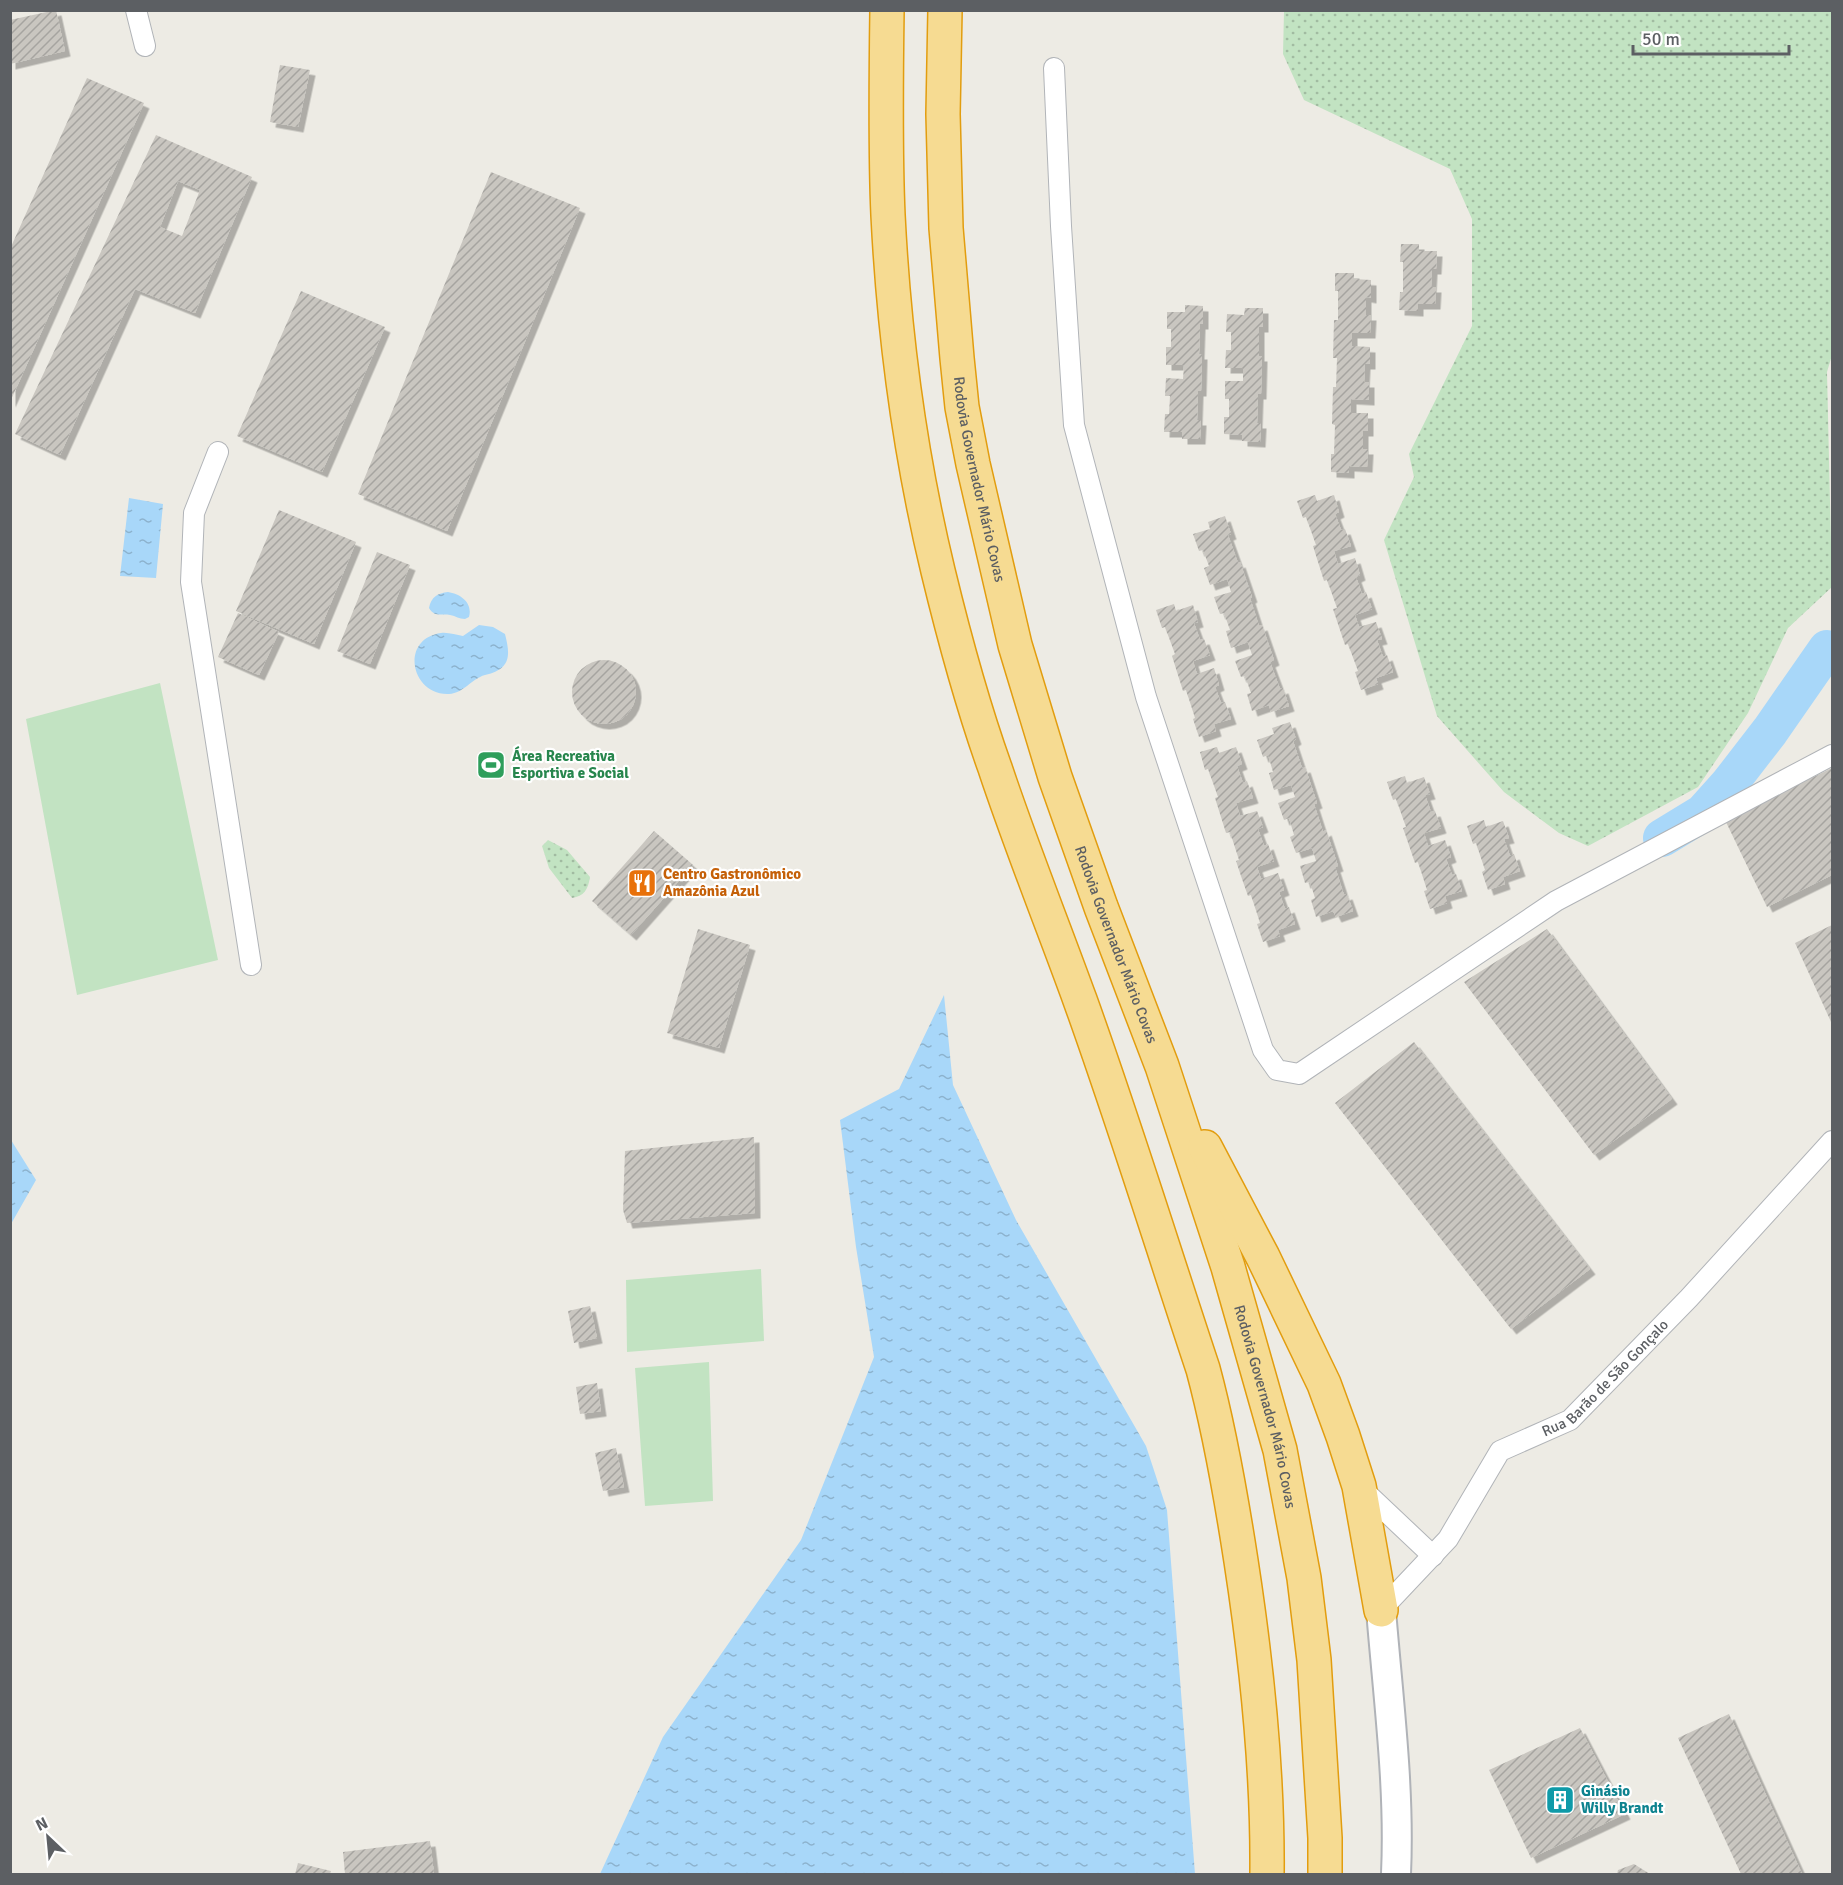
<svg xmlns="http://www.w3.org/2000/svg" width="1843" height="1885" font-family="Signika,sans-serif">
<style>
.grass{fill:url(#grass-dots)}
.garden{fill:#c2e3c2}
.water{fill:url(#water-ripples)}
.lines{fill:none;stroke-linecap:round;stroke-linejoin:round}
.river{stroke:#a8d7f9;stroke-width:38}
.building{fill:url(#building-hatch);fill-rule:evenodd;filter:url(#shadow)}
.street-casing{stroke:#b1b4b8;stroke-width:22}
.secondary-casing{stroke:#b0b3b8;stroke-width:32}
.highway-casing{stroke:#e29d0f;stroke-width:36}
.street{stroke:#fff;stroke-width:20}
.secondary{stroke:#fff;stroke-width:28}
.highway{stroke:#f6db92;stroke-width:33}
.labels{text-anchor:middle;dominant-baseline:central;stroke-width:4.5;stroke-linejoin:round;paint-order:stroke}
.street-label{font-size:15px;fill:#5c5f63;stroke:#fff}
.leisure-label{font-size:15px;font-weight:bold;fill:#27864d;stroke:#fff;text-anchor:start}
.food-label{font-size:15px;font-weight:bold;fill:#c56008;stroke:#fff;text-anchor:start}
.culture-label{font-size:15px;font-weight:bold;fill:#0d838f;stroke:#fff;text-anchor:start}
</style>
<defs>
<pattern id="grass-dots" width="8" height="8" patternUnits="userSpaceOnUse" patternTransform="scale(1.5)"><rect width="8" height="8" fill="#c2e3c2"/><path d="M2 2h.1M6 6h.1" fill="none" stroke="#a1bba1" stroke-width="1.8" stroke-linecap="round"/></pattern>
<pattern id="water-ripples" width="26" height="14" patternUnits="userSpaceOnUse" patternTransform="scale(1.5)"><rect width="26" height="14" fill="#a8d7f9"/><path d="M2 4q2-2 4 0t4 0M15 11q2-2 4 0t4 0" fill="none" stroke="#8cb2cd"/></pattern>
<pattern id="building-hatch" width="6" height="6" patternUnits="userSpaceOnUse" patternTransform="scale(1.5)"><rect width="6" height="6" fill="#c9c6c0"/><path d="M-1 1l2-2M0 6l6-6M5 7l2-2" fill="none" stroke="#a6a4a0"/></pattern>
<filter id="shadow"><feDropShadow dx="5.5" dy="5.5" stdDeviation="0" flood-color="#0004"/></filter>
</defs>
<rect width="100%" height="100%" fill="#edebe4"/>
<path class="grass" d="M1284 11H1832V355L1827 372 1832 587 1788 628 1748 713 1698 787 1588 846 1559 833 1504 792 1437 716 1384 540 1414 477 1409 454 1472 326V219L1450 169 1304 100 1283 54Z
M548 840 567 850 590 877C588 890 584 896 572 898L549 868 542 846Z"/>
<path class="garden" d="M160 683 218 960 77 995 26 719Z
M761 1269 764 1341 627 1352 626 1280Z
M709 1362 713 1501 645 1506 635 1368Z"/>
<path class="water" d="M129 498 163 504 156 578 120 576Z
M448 592C461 594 473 603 469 617L465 619C459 619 456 616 450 615 441 613 435 618 429 608 431 597 438 593 448 592Z
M479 625 493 627 505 634C511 657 510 669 485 675 471 679 464 693 449 694 411 696 399 639 441 633 448 632 456 635 463 636Z
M944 995 953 1085 1016 1220 1146 1446 1167 1510 1195 1874H600L663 1737 801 1540 874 1357 856 1247 840 1120 899 1089Z
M11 1140 36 1180 11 1224Z"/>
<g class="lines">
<path class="river" d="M1662 838 1703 813 1729 784 1770 731 1827 649"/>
</g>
<path class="building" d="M56 10 65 51 10 64V20Z
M280 65 310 70 298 127 270 122Z
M87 78 144 103 10 402V249Z
M156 135 252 177 195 313 135 289 60 455 15 434ZM178 181 200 190 182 236 160 227Z
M491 172 580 208 447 531 358 494Z
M1401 244H1419V251H1437L1436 269H1432L1431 287H1436L1435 304H1418V311L1399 310 1400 292H1403V262H1400Z
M1335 273H1354V279L1371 280V298L1366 297V315H1371L1370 333H1352V346L1370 347V364H1365L1364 382H1369V400L1351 399V413H1368V431H1363V449H1368L1367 467 1349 466V473L1331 472V454H1334L1335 425 1332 424 1333 387H1336L1337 358H1333L1334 320H1338V291H1335Z
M301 291 385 327 322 472 237 436Z
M1185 305 1203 306V324H1200L1199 354H1202L1201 391H1198L1197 420H1201L1200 439H1182V432H1164L1165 414H1169L1170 396H1165L1166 378 1183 379 1184 365H1166V347H1171V329H1167V312H1185Z
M1245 308H1263V327H1259V356H1262L1261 394H1258L1257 423H1261L1260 442 1242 441V435L1224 434V417H1229V399H1225V381H1243V368H1225L1226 350H1231V332H1226L1227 314 1244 315Z
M1315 495 1317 501 1334 495 1339 512 1335 514 1341 530 1345 529 1351 546 1334 551 1336 558 1338 564 1355 558 1360 575 1356 577 1362 594 1366 592 1372 609 1355 615 1359 627 1376 622 1382 639 1377 640 1383 657 1387 655 1393 672 1376 678 1378 684 1361 690 1355 672 1358 671 1348 644 1345 645 1333 609 1337 608 1327 580 1324 581 1313 546 1316 545 1306 517 1303 518 1297 501Z
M279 510 356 542 314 644 236 611Z
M1225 516 1231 534 1228 535 1238 563 1240 562 1252 597 1250 598 1259 626 1262 625 1274 660 1270 662 1280 689 1283 688 1289 706 1271 712 1269 705 1252 711 1247 694 1251 693 1245 676 1241 677 1235 661 1252 655 1248 642 1231 648 1226 631 1230 630 1224 613 1220 614 1214 597 1231 592 1229 585 1227 579 1210 585 1204 568 1209 566 1203 550 1199 551 1193 534 1210 529 1208 522Z
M377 552 410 565 370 664 337 651Z
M1174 604 1176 611 1193 605 1198 622 1194 623 1200 640 1204 639 1210 655 1193 661 1195 668 1197 674 1214 668 1219 685 1215 687 1221 703 1225 702 1231 719 1214 724 1216 731 1199 737 1193 719 1195 718 1186 690 1183 691 1172 656 1175 654 1165 627 1162 628 1156 610Z
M238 613 279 632 259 675 218 657Z
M572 692a32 32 0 1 1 64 0a32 32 0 1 1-64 0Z
M1290 722 1296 739 1293 741 1302 768 1305 767 1317 803 1314 804 1323 832 1326 830 1338 866 1335 867 1344 895 1347 894 1353 911 1336 917 1333 911 1316 917 1311 900 1315 898 1310 882 1305 883 1300 866 1316 861 1314 854 1312 848 1296 853 1290 837 1294 835 1289 818 1284 820 1278 803 1295 797 1291 785 1274 790 1269 773 1273 772 1268 755 1263 757 1257 740 1274 734 1272 728Z
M1217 747 1219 753 1236 747 1242 764 1237 766 1243 783 1247 781 1253 798 1236 803 1240 816 1257 811 1263 827 1258 829 1264 846 1268 844 1274 861 1257 867 1261 879 1278 873 1284 890 1279 892 1285 909 1289 907 1295 924 1278 930 1280 936 1263 942 1257 924 1260 923 1251 895 1248 896 1242 879 1236 861 1239 860 1230 832 1226 833 1215 798 1218 797 1208 769 1205 770 1200 752Z
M1832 768V875L1767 907 1725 820Z
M1405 776 1407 783 1424 777 1430 794 1425 795 1431 812 1435 811 1441 828 1424 833 1428 846 1445 840 1451 857 1446 859 1452 875 1456 874 1462 891 1445 896 1447 903 1430 909 1424 891 1427 890 1418 862 1415 863 1403 828 1406 827 1396 799 1393 800 1387 782Z
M1484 820 1486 827 1503 821 1509 838 1504 839 1510 856 1514 854 1520 871 1503 877 1505 884 1488 890 1482 872 1485 870 1476 843 1473 844 1467 826Z
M654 831 693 865 631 935 592 901Z
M1832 925V1024L1795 943Z
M698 929 750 945 719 1048 667 1033Z
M1547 929 1672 1099 1594 1155 1464 982Z
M1414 1042 1590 1269 1511 1329 1335 1103Z
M754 1137 755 1213 627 1223 623 1210 625 1151Z
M590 1306 597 1338 574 1343 568 1311Z
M597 1383 601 1411 580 1414 576 1387Z
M616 1448 624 1487 603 1491 595 1453Z
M1729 1714 1802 1874H1741L1678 1738Z
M1580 1728 1625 1814 1531 1858 1489 1770Z
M430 1841 434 1874H345L343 1852Z
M298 1863 331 1871 330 1874H295Z
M1634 1864 1650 1874H1617L1618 1870Z"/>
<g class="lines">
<g class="street-casing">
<g id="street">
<path d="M136 10 145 46"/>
<path d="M1054 68 1061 226 1074 425 1146 697 1263 1050 1277 1070 1299 1074 1556 901 1832 755"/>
<path d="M218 452 194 513 191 582 251 965"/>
<path d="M1361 1488 1433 1556"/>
<path id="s1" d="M1381 1610 1448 1539 1500 1451 1570 1420 1689 1298 1832 1141"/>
</g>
</g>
<g class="secondary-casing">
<path id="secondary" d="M1381 1610C1388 1697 1400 1787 1396 1874"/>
</g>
<g class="highway-casing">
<g id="highway">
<path d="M887 10C886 79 885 147 888 215 894 335 910 455 938 571 954 637 972 704 995 768 1021 846 1052 923 1080 1000 1124 1122 1162 1246 1203 1369 1220 1432 1231 1496 1241 1561 1257 1665 1268 1769 1267 1874"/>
<path id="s2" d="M945 10 943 114 946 228 957 358 962 407 973 464 1015 645 1055 777 1101 907 1162 1066 1228 1267 1280 1450 1304 1578 1314 1660 1325 1838V1874"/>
<path d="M1205 1147 1263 1257 1324 1384 1343 1436 1359 1486 1381 1610"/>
</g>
</g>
<use href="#street" class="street"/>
<use href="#secondary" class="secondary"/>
<use href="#highway" class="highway"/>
</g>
<defs>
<g id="stadium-square" transform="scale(1.5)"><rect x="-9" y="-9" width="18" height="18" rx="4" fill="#2e9e5b" stroke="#fff"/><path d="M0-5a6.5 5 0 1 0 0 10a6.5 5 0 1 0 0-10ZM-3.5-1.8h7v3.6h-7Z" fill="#fff"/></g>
<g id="restaurant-square" transform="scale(1.5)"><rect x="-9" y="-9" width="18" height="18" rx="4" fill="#e8710a" stroke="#fff"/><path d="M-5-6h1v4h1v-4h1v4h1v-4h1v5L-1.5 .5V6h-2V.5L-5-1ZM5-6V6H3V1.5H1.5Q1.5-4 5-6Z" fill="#fff"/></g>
<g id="building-square" transform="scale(1.5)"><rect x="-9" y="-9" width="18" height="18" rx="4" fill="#0f9aa8" stroke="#fff"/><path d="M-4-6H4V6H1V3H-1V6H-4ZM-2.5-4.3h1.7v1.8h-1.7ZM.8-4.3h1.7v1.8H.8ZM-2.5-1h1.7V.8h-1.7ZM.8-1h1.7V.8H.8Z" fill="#fff"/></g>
</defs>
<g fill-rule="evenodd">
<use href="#stadium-square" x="491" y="765"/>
<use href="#restaurant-square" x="642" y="883"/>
<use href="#building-square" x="1560" y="1800"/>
</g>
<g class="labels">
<g class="street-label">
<text stroke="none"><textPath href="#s2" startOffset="472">Rodovia Governador Mário Covas</textPath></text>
<text stroke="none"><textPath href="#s2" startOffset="958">Rodovia Governador Mário Covas</textPath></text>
<text stroke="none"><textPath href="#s1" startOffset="330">Rua Barão de São Gonçalo</textPath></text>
<text stroke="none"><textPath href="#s2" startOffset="1444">Rodovia Governador Mário Covas</textPath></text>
</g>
<g class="leisure-label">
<text x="512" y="756">Área Recreativa<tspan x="512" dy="17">Esportiva e Social</tspan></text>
</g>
<g class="food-label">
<text x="663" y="874">Centro Gastronômico<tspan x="663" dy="17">Amazônia Azul</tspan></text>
</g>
<g class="culture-label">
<text x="1581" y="1791">Ginásio<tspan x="1581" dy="17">Willy Brandt</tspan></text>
</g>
</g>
<rect width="1843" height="1885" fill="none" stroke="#5c5f63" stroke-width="24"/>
<g transform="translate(48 1837) rotate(334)" stroke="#ffffff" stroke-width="4.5" paint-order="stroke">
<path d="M0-4.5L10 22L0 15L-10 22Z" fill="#5c5f63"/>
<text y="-9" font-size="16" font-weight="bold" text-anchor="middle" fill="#5c5f63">N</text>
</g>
<path d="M1633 45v9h156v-9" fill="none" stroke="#5c5f63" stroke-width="3"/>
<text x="1642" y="45" font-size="18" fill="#5c5f63" stroke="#ffffff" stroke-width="4.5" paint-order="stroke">50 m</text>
</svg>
